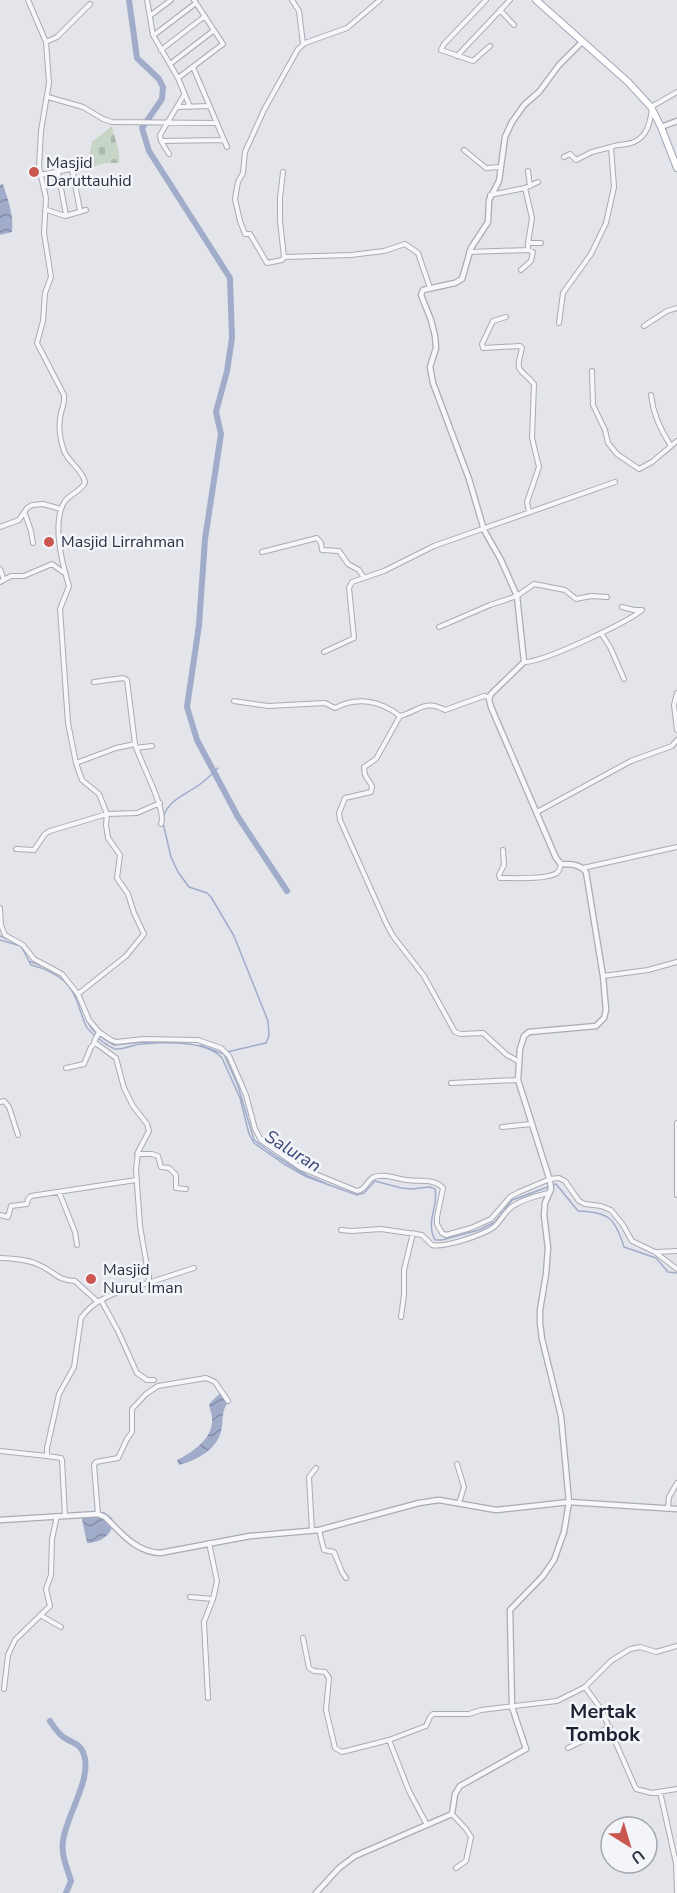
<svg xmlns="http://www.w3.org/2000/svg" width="677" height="1893" font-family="'Nunito Sans',sans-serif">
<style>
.cemetery{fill:url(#cemetery-stones)}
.water{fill:url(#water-waves)}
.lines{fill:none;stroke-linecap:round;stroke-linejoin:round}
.stream{stroke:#a1acca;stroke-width:1.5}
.river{stroke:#a1acca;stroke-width:6}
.minor-casing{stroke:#a9abb5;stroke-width:6}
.tertiary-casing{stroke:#a9abb5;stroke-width:7}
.primary-casing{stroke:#a4a7b7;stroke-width:8}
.minor{stroke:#f7f7fa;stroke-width:4}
.tertiary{stroke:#f7f7fa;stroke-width:4.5}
.primary{stroke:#fff;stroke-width:6}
.poi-dot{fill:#ca574f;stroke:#f4f5f8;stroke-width:2}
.labels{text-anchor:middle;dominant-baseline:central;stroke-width:5;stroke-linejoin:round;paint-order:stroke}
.poi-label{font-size:16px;fill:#2c3043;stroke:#f4f5f8;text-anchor:start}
.water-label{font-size:18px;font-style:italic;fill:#374676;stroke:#f4f5f8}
.quarter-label{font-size:20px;font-weight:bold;fill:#1e2134;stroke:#f4f5f8}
</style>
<defs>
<pattern id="cemetery-stones" width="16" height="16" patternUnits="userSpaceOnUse" patternTransform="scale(1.5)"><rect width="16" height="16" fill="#c6d5c5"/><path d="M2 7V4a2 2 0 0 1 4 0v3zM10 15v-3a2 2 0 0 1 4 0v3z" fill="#aab7aa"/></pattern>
<pattern id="water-waves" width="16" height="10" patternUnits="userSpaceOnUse" patternTransform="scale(1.5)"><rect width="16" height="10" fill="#a1acca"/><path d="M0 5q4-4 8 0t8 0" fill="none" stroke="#838ca6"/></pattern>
</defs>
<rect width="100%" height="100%" fill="#e4e5eb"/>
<path class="cemetery" d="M112 126C114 138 121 151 119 163H105L92 167 89 158 92 142Z"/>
<path class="water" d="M3 184C8 201 14 214 12 232L0 235V185Z
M220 1393 227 1404C222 1411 223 1418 222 1426 220 1448 198 1460 179 1465L177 1460C191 1453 210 1441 212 1423 213 1417 210 1410 209 1404Z
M83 1512H104L112 1518C116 1533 101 1543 87 1543L82 1519Z"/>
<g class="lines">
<path class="stream" d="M163 818C168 800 185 795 199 785 206 780 212 774 218 768
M163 823 171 857 178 872 189 887 207 893 211 897 234 936 268 1021 269 1036 266 1043 227 1052
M0 936 14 942
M0 940 21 946 31 965C43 968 54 972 64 981 77 993 79 1010 86 1026 90 1033 97 1037 103 1042 106 1044 111 1048 115 1049 123 1050 134 1044 142 1044 165 1042 206 1040 222 1058L240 1098 249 1134 254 1143 284 1164 307 1177 357 1195 364 1193 375 1181 401 1188 411 1189 430 1187 435 1189C439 1207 425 1221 435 1240H442L479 1230 495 1222 512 1200 556 1184 578 1211C609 1212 615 1218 624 1247L656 1258 668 1272 677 1273
M29 961 47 968
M87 1019C91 1033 103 1038 114 1045L142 1042 157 1043
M200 1045 224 1054 238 1086 254 1140 277 1157 308 1176 325 1183"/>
<path class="river" d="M129 0 137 58 159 79 163 87 162 99 142 128 149 151 230 278 232 338 227 371 216 412 221 434 205 539 199 625 187 707 197 740 238 817 287 891
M50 1721C54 1727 59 1735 65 1738 72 1743 79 1743 83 1752 94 1777 66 1815 63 1841 61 1856 67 1867 71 1881L66 1893"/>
<g class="minor-casing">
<path id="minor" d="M147 0 153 35 178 78 190 107
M292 0 299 11 303 44
M380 0 347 28 305 43 298 49 264 110 245 152 243 173 238 182 235 199 240 221 245 234H250L267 263 282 260 284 257 351 255 384 251 405 244 418 253 430 288
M486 0 444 44 441 50 473 61 490 46
M500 10 514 25
M151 15 171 0
M154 35 196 3
M46 42 57 37 90 4
M161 50 205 16
M457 56 510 0
M170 64 213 31
M193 67 227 147
M178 78 223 44 194 0
M48 97 83 107 103 119 112 122 217 123
M178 107 209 106
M651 107 677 92
M162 141 223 140
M464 150 486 168 501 167
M169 154 161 141 160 135 184 95
M564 157 570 154 576 160 592 152 611 147
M72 169 80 210
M528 171 530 186
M58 172 66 215
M283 172 280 198V221L284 257
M40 175 86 166
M525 188 532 218 528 243
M490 195 525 188 538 182
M47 210 65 216 86 210
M469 252 528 250V243H541
M521 270 531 261 533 252 528 250
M506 317 493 321 482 344 483 348 520 346 522 348C515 375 519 366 534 384L532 438 539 467 527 502 529 512
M559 323 563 293 591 254 606 223 614 187 611 147C618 144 628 145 634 142 648 136 650 121 652 110
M644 326 667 311 677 308
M592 371 593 405 605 430 608 443 617 454 639 469 652 462 677 441
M651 395C653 414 661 431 671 446
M25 514 31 531 33 543
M0 527 19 520 27 508 32 505 43 504 61 509
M262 552 317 538 321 543 322 550 339 551 348 564 359 570 364 578
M0 569 4 580
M0 582 11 576H24L52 564 63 572
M439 627 490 605 517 596 534 584 565 590 576 599 591 596 607 597
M601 633 610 647 624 679
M324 652 354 638 349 588 352 582 384 571 434 546 615 482
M524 662C542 663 628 622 642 610H634L622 607
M94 682 123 678 127 680 135 744
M677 693 674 705 677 730
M490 697 484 696 445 710C425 699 419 711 400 716L376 759 364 767 365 775 372 786 371 792 345 798 339 813 340 820 386 923 393 936 424 976 455 1032 461 1034 483 1033 507 1055 518 1061
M234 701 268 706 325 703 335 708C358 696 381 701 400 716
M136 748 152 746
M76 763 116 748 135 744C140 762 167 810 161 824
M537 812 631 761 672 746 677 740
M16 849 34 850 45 834 50 831 107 814 137 813 160 803
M503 850 504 865 499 875 500 878C514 878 546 880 557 873 560 870 560 868 561 864
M583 868 677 847
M0 908 1 925 5 935 23 945 34 959 62 974 78 994 126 956 144 934 134 913 128 894 117 878 120 855 108 838 106 825 107 814 99 794 82 780 76 763 68 723 60 609 69 586C62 563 51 522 65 501 71 493 82 491 85 482 82 469 69 463 64 451 60 440 58 425 61 413 63 406 65 402 64 395L37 343 43 321 45 293 51 277 44 233 46 198 39 167 41 131 49 83 46 42 28 0
M603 976 648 970 677 962
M99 1032 111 1040 116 1042 144 1039 198 1040 221 1048 229 1056 246 1095 255 1129 261 1140 301 1168 357 1191C366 1190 366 1181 374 1177 385 1173 396 1179 407 1180 419 1182 434 1178 443 1188L437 1217V1224L442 1233 446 1235 471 1228 491 1219 510 1197 519 1192 550 1179 559 1178 565 1181 579 1201 585 1204 601 1206 611 1210 623 1225 632 1241 655 1252 677 1269
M66 1068 84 1064 91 1047 95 1043
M451 1083 518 1080
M0 1102 4 1101 9 1107 18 1135
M677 1123V1195
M502 1127 531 1124
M137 1154H152L158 1156 161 1167 169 1168 176 1175V1188L186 1189
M59 1192 75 1232 77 1245
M0 1215 8 1217 11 1206 27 1204 28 1199 31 1196 136 1180
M341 1230 352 1231 381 1229 422 1235 432 1245C444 1248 483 1235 494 1227 501 1221 505 1211 513 1206 523 1199 536 1196 548 1193
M657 1252 677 1251
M0 1258C10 1258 29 1260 37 1264 55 1271 55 1280 75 1281L98 1302
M148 1283 194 1268
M101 1300 118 1331 137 1373 147 1380H154
M401 1317 404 1295V1270L413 1233
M0 1451 47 1456
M457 1464 464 1487 459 1503
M668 1507 669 1497 677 1483
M98 1514 94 1465 96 1462 118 1458 127 1439 132 1432V1409L146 1394 158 1386 206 1378 215 1382 228 1401
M65 1516 62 1460 61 1458 47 1456V1448L59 1394 74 1367 81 1318C96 1296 124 1290 148 1283L149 1278 140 1226 136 1170 138 1152 149 1131 147 1124 133 1106 124 1088 116 1058 94 1042 99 1032 89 1020 78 994
M319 1530 324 1550 334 1552 342 1572 346 1578
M312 1531 309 1477 316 1468
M190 1597 213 1599
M40 1615 61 1627
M303 1638 309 1668 314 1671 325 1672 329 1678 326 1710 335 1748 342 1752 389 1740 409 1791 427 1825
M585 1687 601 1709 636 1789 652 1793 677 1789
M4 1689 8 1655 15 1640 50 1606 46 1589 51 1575 52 1539 57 1516
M208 1698 204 1622 213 1599 217 1581 209 1543
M389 1740 426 1726 430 1717 433 1714H469L481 1710 557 1701 585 1687 611 1661 630 1649 640 1647 656 1652 677 1646
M568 1748 610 1727
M660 1792 676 1863 677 1893
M452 1814 466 1829 471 1837 466 1861 456 1868"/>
</g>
<g class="tertiary-casing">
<path id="tertiary" d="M661 127 677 121
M0 1520 98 1514 105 1517C121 1533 136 1552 160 1553L250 1536 319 1530 419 1503 439 1500 496 1510 569 1502 677 1509
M316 1893 339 1868 355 1856 452 1814 455 1794 460 1786 526 1749 512 1707 510 1610 543 1576 554 1560 564 1532 569 1502 561 1416 542 1339 540 1323V1310L546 1274 548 1248 544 1215 545 1203 551 1189 550 1181 518 1080 520 1049 524 1036 529 1032 596 1026 604 1018 606 1010 603 976 586 872C580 864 570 864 561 864L556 858 491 707 489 699 491 694 524 662 517 596 501 560 484 530 469 479 433 383 430 367 436 348 435 336 431 320 421 295 423 290 455 283 462 279 471 248 488 222 489 200 499 181 505 137 512 122 524 105 539 92 559 65 582 42"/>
</g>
<g class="primary-casing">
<path id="primary" d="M536 0 628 82 651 107 661 127 677 168"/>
</g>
<use href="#minor" class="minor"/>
<use href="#tertiary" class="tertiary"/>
<use href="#primary" class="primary"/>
</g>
<g class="poi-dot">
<circle cx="34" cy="172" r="6"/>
<circle cx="49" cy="542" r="6"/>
<circle cx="91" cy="1279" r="6"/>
</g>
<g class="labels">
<g class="poi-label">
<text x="46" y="163">Masjid<tspan x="46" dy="18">Daruttauhid</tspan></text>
<text x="61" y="542">Masjid Lirrahman</text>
<text x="103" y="1270">Masjid<tspan x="103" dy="18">Nurul Iman</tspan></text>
</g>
<g class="water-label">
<text transform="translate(293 1151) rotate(32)">Saluran</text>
</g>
<g class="quarter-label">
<text x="603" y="1711">Mertak<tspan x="603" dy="23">Tombok</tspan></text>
</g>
</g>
<g transform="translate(629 1845) rotate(143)"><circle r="28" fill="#f4f5f8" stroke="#a4a6b0" stroke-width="1.5"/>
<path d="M0-4.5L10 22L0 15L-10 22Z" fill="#ca574f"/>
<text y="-9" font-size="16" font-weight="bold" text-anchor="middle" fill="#2c3043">U</text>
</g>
</svg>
